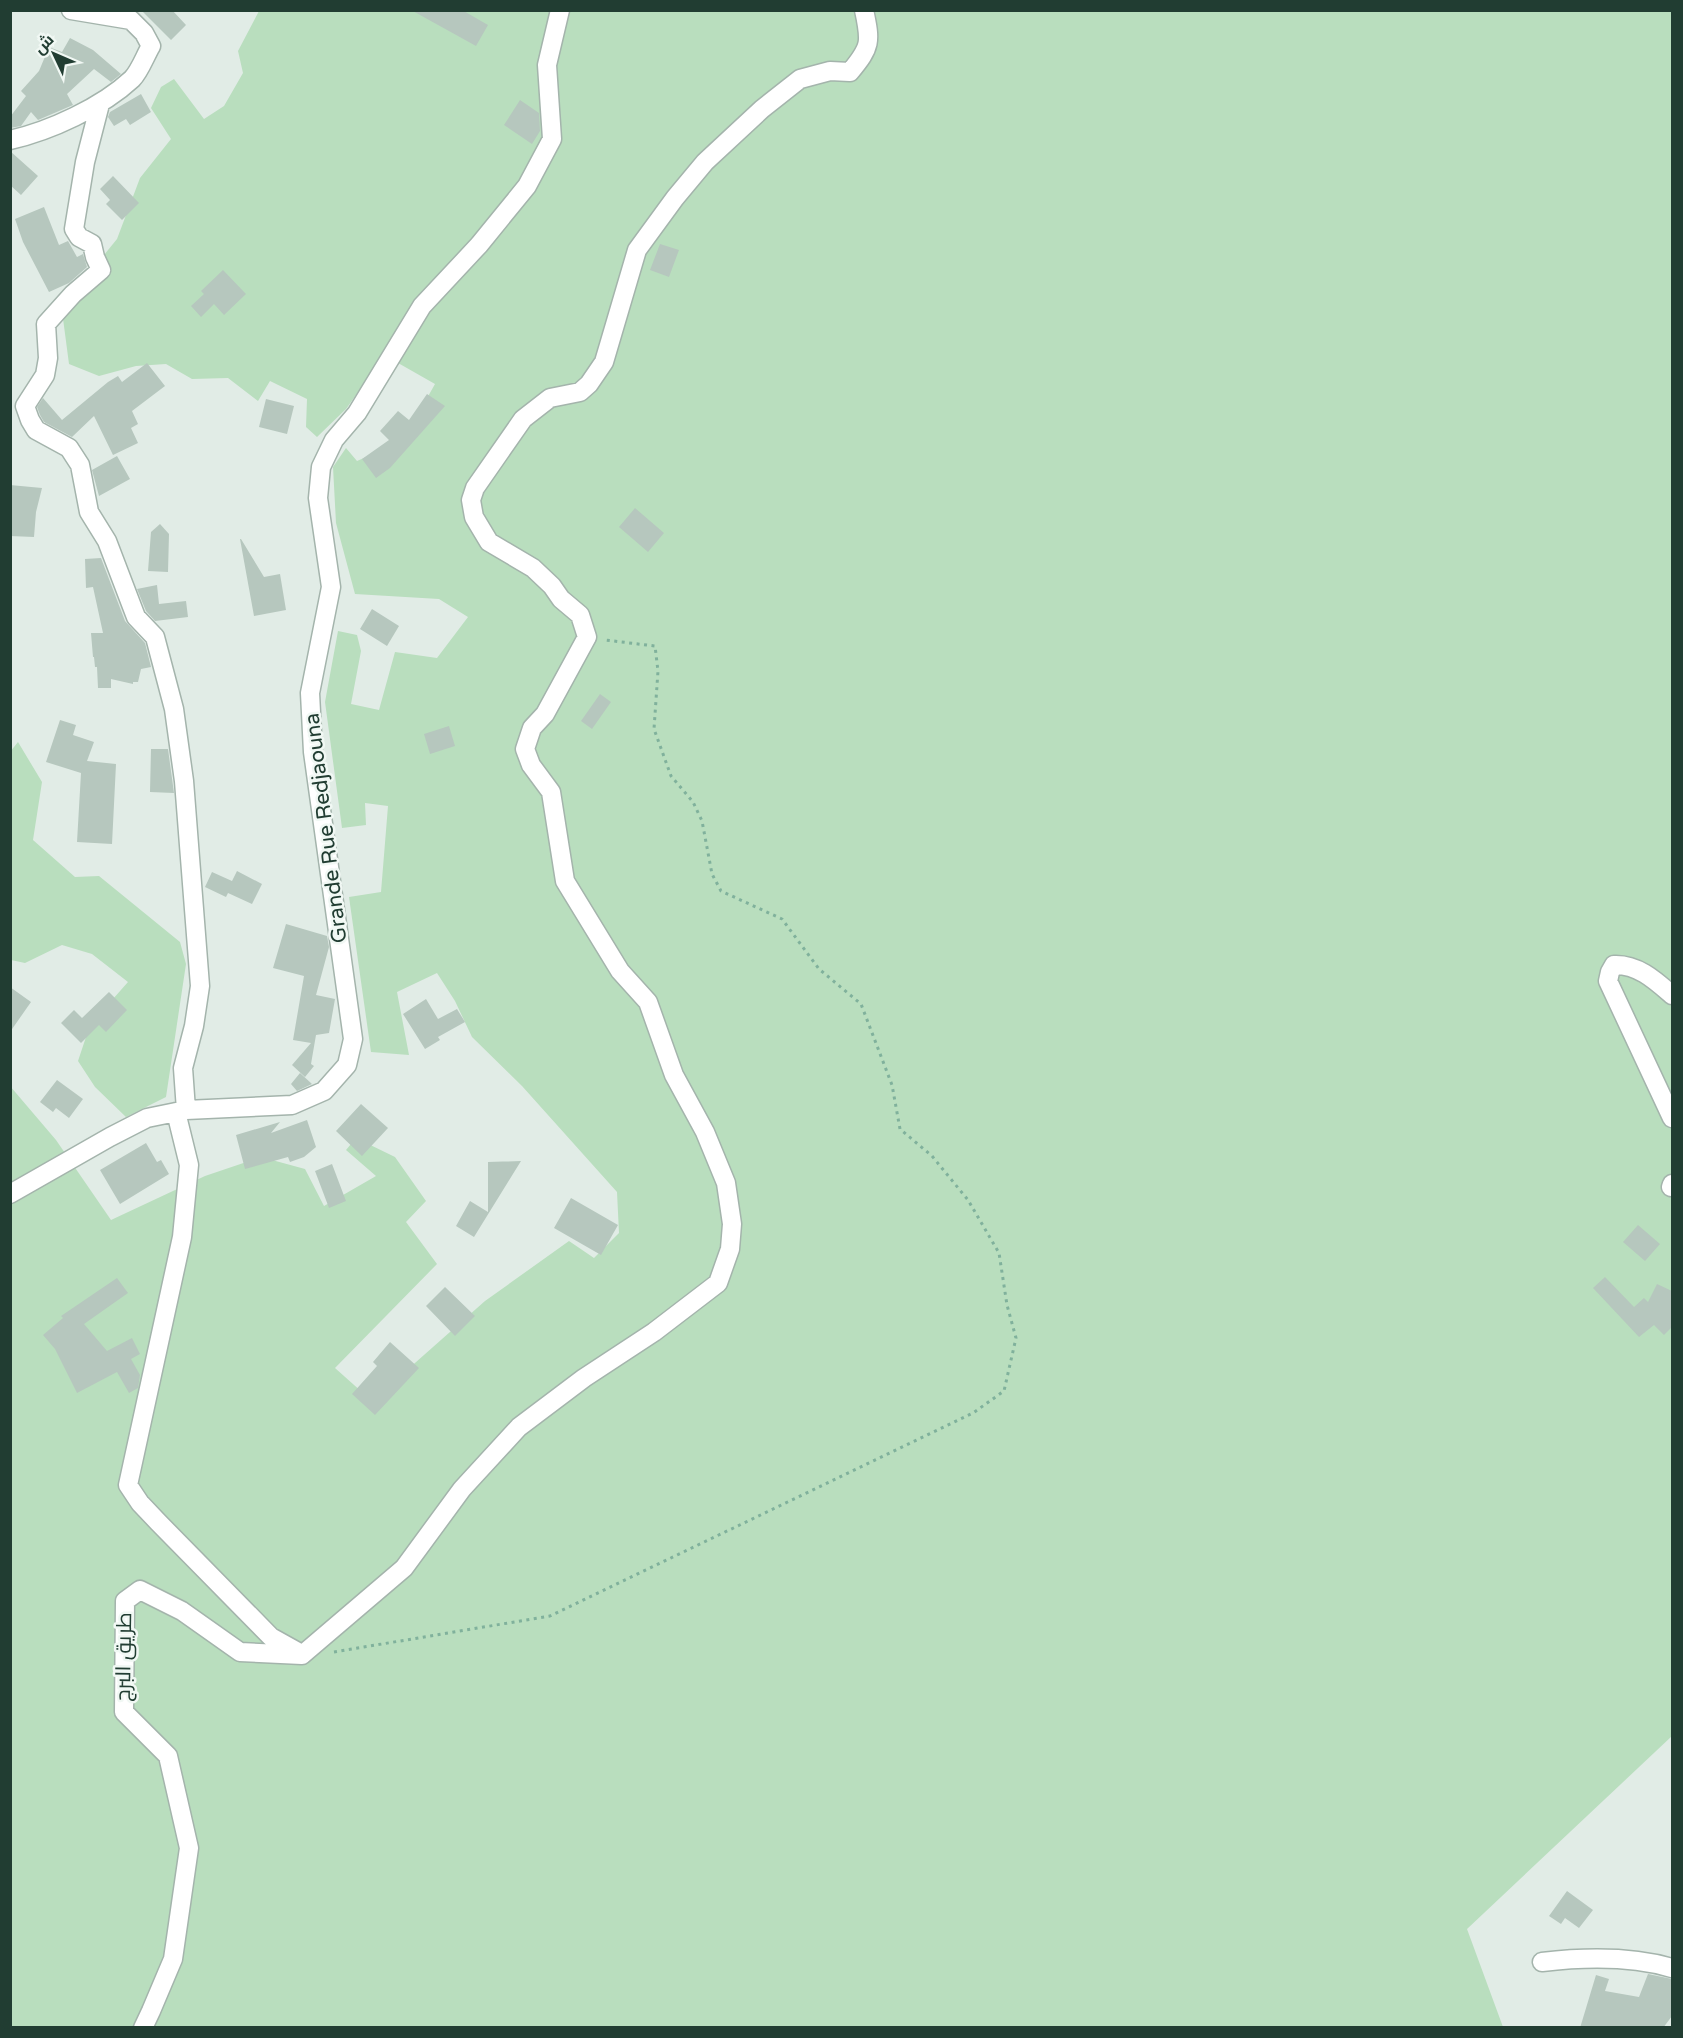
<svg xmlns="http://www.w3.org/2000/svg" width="1683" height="2038" font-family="'Varela Round',Cairo,sans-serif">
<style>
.green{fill:#b9debe}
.building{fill:#b6c7be}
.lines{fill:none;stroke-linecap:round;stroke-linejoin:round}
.minor-casing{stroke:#a4b4ac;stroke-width:21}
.path{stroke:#80b19c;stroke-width:3;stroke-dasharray:3 4.5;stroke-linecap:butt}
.minor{stroke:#fff;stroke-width:18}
.labels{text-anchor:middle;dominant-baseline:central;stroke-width:5;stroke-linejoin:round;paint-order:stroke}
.street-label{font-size:21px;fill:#213d32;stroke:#f1f8f4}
</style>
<rect width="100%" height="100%" fill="#e1ece6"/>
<path class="green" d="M259 11H1672V1736L1467 1929 1503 2027H11L10 1086 56 1140 111 1220 205 1176 261 1157 305 1169 324 1206 376 1176 346 1150 356 1138 395 1157 426 1201 406 1222 437 1264 335 1368 372 1401 485 1301 569 1241 594 1258 619 1233 617 1192 522 1086 472 1037 455 1001 437 973 397 992 409 1055 371 1052 349 897 381 892 388 806 365 803 366 825 342 828 325 702 338 631 357 635 361 651 351 704 379 710 395 652 437 658 468 617 439 599 355 594 336 523 333 467 346 448 357 461 403 441 435 384 384 355 346 409 317 437 306 427 307 399 270 381 258 401 228 378 192 379 166 364 136 366 99 376 69 364 62 311 78 287 117 239 140 178 171 139 151 108 161 87 174 79 204 119 224 106 243 73 238 51Z
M18 742 42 782 33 840 75 877 99 876 180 942 186 964 166 1097 126 1117 95 1087 78 1061 90 1025 128 982 92 954 62 945 25 963 11 960 10 752Z"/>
<path class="building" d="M141 10H172L186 25 171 40Z
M411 10H462L488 25 476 46Z
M70 38 93 50 121 74 111 82 94 69 67 94 73 105 38 120 31 112 21 126 10 128V117L26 96 21 91 39 71 49 47 62 52Z
M141 94 151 112 130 125 126 119 114 126 108 117 110 112Z
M520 100 539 113 540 131 532 144 504 125Z
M10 151 38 176 21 195 10 185Z
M113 176 139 203 122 220 106 204 110 200 100 189Z
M44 207 59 245 68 241 77 257 83 254 87 267 69 283 49 292 23 242 15 219Z
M660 244 679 250 669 277 650 270Z
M223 270 246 294 224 315 214 304 201 317 191 306 204 294 201 291Z
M147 363 165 386 132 411 138 424 131 428 138 443 113 455 94 416 72 437 44 422 40 415 37 407 43 398 62 420 108 382 118 376 122 382Z
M427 394 445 406 390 468 376 478 362 459 389 440 380 431 398 411 409 420Z
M266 399 294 406 287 434 259 427Z
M117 456 130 479 99 496 92 470Z
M10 485 42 488 36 512 34 537 10 536Z
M635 508 664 533 648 552 619 527Z
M160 524 169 534 168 572 148 571 151 532Z
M240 539H241L264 577 280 574 286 610 254 616Z
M101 558 125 621 145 643 151 667 141 669 138 682H133V684L111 679V688H98L97 667H95L94 657H93L91 633H103L93 587 86 588 85 559Z
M157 585 159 604 186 601 188 617 155 621 146 611 137 589Z
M372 609 399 626 387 646 360 629Z
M600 694 611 702 592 729 581 721Z
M60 720 76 725 73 735 94 742 87 761 116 764 112 844 77 842 81 773 46 762Z
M449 726 455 746 430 754 424 734Z
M151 749H168L174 793 150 792Z
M237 871 262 884 252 904 228 893 226 897 205 887 212 872 232 881Z
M286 924 327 936 329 947 316 995 335 999 329 1033 316 1035 311 1064 314 1066 305 1077 292 1065 311 1043 293 1040 304 976 273 968Z
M10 987 31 1002 10 1032Z
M109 992 127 1010 106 1032 99 1025 81 1043 61 1023 74 1010 82 1018Z
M426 999 438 1019 457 1009 465 1022 438 1037 440 1040 425 1049 403 1014Z
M300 1073 312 1084 297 1091 291 1084Z
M57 1080 83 1099 69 1118 56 1108 53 1112 40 1102Z
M361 1104 388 1128 362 1156 336 1131Z
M307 1120 316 1147 304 1157 290 1162 288 1157 245 1169 236 1135 280 1122 271 1133Z
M146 1143 157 1162 161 1160 169 1174 120 1204 100 1170Z
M521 1161 474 1237 456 1226 470 1201 488 1212V1162Z
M332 1164 346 1201 329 1208 315 1171Z
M571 1198 618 1225 601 1255 554 1228Z
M1638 1225 1660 1244 1645 1261 1623 1242Z
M1605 1277 1634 1307 1644 1298 1648 1302 1657 1284 1672 1291V1327L1664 1335 1654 1325 1639 1337 1593 1288Z
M117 1278 128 1293 84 1324 107 1351 132 1338 140 1354 131 1359 140 1375 138 1388 129 1393 117 1372 77 1393 55 1349 43 1335 63 1318 61 1316Z
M445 1287 475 1316 455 1336 426 1306Z
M390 1342 419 1368 375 1415 352 1394 377 1366 373 1362Z
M1567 1891 1593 1910 1579 1928 1565 1918 1561 1924 1549 1916Z
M1648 1974 1672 1979V2016L1663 2028H1580L1596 1975 1609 1979 1605 1991 1639 1997Z"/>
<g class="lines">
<g class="minor-casing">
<path id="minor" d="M100 104 85 162 74 229 79 237 92 244 95 257 101 270 73 294 46 324 48 358 45 375 25 406 30 420 36 430 69 448 80 465 89 512 107 541 136 617 155 637 174 709 184 781 200 986 194 1026 183 1068 186 1110
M10 140C50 131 102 107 132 79 140 71 145 56 151 46L144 33 131 20 71 10
M1672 995C1656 981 1638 964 1614 965L1610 972 1608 981 1672 1118
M176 1112 189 1165 182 1237 128 1485 140 1503 158 1522 271 1637 298 1652
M1671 1187 1672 1184
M10 1194 110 1137 147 1118 186 1110 292 1105 324 1091 347 1065 353 1039 313 752 310 693 331 587 318 498 321 467 334 440 357 413 422 306 479 245 527 186 552 139 547 65 560 10
M302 1655 404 1568 462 1489 519 1427 584 1378 654 1332 718 1283 730 1249 732 1224 726 1183 705 1132 674 1075 648 1002 620 971 565 881 551 792 531 765 525 749 532 728 545 714 587 637 580 615 561 599 552 586 533 568 489 542 474 517 471 500 475 488 523 419 550 398 580 392 589 384 604 362 637 250 675 198 705 162 762 109 800 79 830 71 850 72C871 47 871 42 864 10
M1542 1962C1585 1957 1631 1956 1672 1968
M143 2028 151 2011 173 1959 189 1848 168 1756 124 1712 125 1601 140 1590 182 1611 240 1652 302 1655"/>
</g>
<path class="path" d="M334 1652 550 1616 973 1413 1004 1391 1016 1338 1007 1305 999 1253 968 1200 932 1156 900 1129 892 1085 861 1004 819 969 782 919 721 891 712 874 702 821 693 802 671 776 654 729 658 671 655 646 605 640"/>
<use href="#minor" class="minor"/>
</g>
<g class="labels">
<g class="street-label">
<text transform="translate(326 828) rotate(-97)">Grande Rue Redjaouna</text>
<text transform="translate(124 1657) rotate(-89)">طريق البرج</text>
</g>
</g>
<rect width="1683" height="2038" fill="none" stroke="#213d32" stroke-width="24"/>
<g transform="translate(54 54) rotate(314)" stroke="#f1f8f4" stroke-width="4.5" paint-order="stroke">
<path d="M0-4.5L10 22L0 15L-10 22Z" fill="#213d32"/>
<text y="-9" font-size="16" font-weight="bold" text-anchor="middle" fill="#213d32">ش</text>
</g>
</svg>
